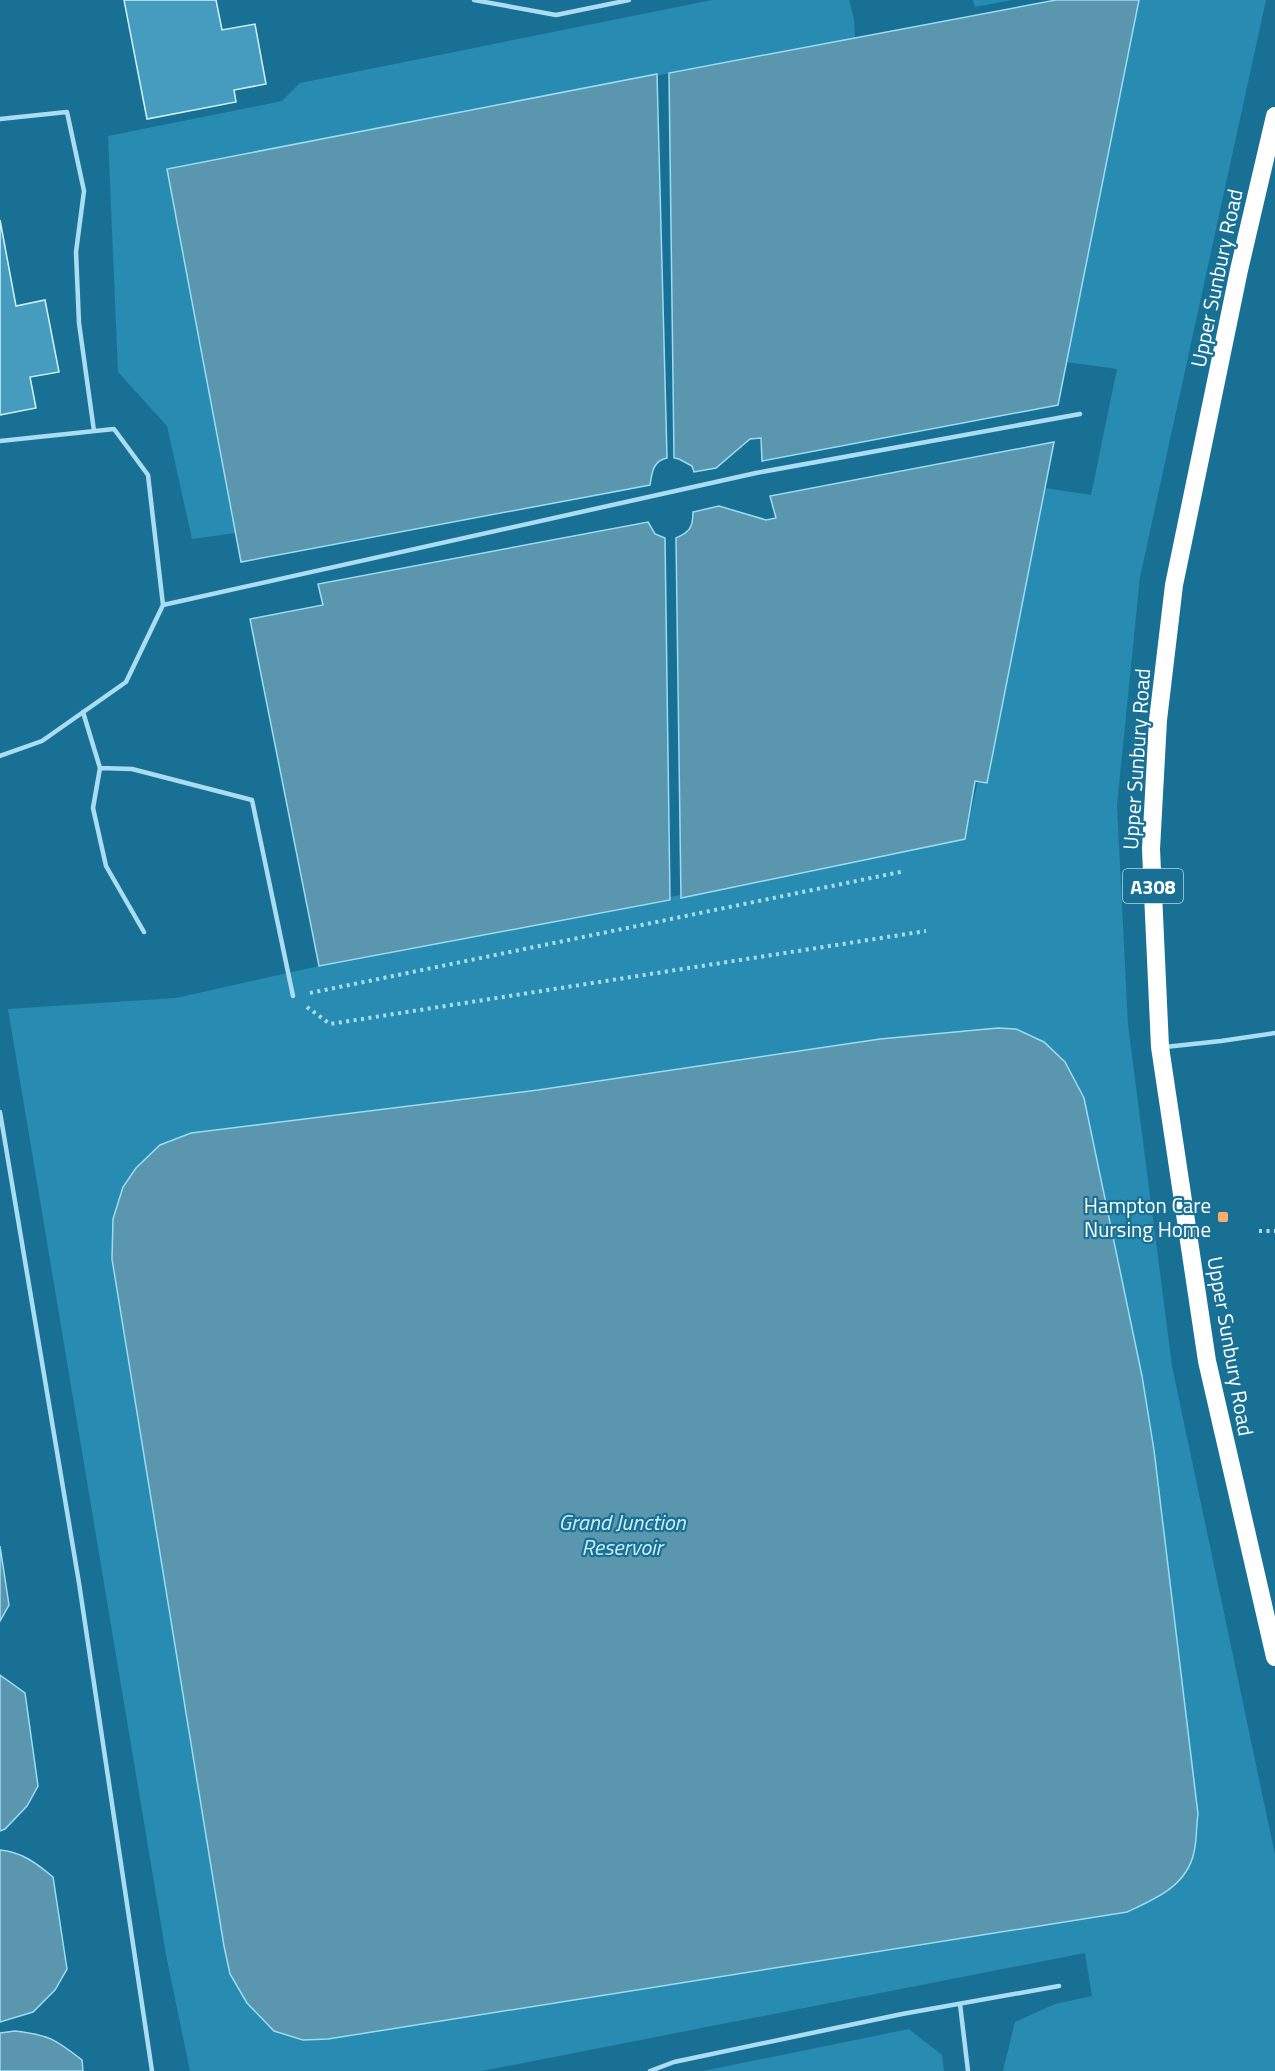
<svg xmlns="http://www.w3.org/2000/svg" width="1275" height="2071" font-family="'Titillium Web',sans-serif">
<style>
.green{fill:#278bb2;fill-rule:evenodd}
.water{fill:#5a96ad;stroke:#9cdcf3;stroke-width:1.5}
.building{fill:#459cbe;stroke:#d1f0fc;stroke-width:1.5}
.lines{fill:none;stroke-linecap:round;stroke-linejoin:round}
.path{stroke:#aaddf1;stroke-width:4;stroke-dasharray:3 4.5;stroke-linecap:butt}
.lane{stroke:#aaddf1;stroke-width:4.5}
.highway{stroke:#fff;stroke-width:18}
.poi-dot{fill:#ffab69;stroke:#187195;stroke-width:2}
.labels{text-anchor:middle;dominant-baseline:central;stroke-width:4.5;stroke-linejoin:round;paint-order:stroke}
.shield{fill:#187195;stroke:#bad4df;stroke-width:1.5}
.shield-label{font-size:20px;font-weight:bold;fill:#fff}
.street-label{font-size:21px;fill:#fff;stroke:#187195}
.poi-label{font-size:21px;fill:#fff;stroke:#187195;text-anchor:end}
.water-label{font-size:22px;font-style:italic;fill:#d0effa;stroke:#187195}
</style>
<rect width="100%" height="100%" fill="#187195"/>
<path class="green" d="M712 0H849L854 19 855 38 167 169 236 533 192 539 167 426 118 372 108 136 282 101 300 83Z
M973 0H1012L975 7Z
M1139 0H1266L1140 577 1117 805 1128 1025 1172 1366 1275 1855V2071H1003L1015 2022 1055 2004 1092 1996 1085 1953 482 2071H190L167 1960 8 1009 176 998 319 966 965 839 978 781 987 782 1045 488 1091 495 1117 369 1066 362ZM998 1028 1084 1098 1142 1376 1154 1450 1198 1814C1196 1827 1197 1840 1194 1852 1187 1886 1155 1899 1127 1912L328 2039 303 2040 230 1974 224 1946 112 1259 113 1219 123 1187 136 1168 160 1145 191 1133 538 1090 880 1039Z
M909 2029 942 2055 944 2071H703Z"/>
<path class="water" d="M1056 0H1139L1058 405 762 461 761 438 750 439 716 468 694 472 692 466 679 459 674 458 669 73Z
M657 74 667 458C653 461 652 472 650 485L241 562 167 169Z
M1054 442 987 783 975 781 965 839 681 898 676 538C690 532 693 527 693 512L719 506 766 520 776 518 770 496Z
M648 522 655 534 665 538 670 900 319 966 250 619 323 605 318 584Z
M998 1028 1016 1029 1044 1042 1065 1062 1084 1098 1142 1376 1154 1450 1198 1814C1196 1827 1197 1840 1194 1852 1187 1886 1155 1899 1127 1912L328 2039 303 2040 274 2031 247 2003 230 1974 224 1946 112 1259 113 1219 123 1187 136 1168 160 1145 191 1133 538 1090 880 1039Z
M0 1546 9 1605 0 1621Z
M0 1675 25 1693 38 1786 27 1806 5 1829 0 1831Z
M0 1850C22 1852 36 1863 53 1877L67 1969 55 1990 33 2012 0 2022Z
M15 2031C49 2035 55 2039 82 2060L83 2071H0V2033Z"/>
<path class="building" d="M124 0H216L222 30 255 24 266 84 234 90 236 102 147 119Z
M0 220 16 306 45 300 59 372 30 377 36 408 0 415Z"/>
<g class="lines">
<path class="path" d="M310 993 905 871
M307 1007 330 1024 926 931
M1259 1231H1275"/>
<path class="lane" d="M474 0 556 15 629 0
M0 119 67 112 84 191 76 252 79 323 94 431
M0 441 114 429 148 475 163 605 126 682 42 741 0 756
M163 605 756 473 1080 414
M83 712 100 768 93 808 106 866 144 932
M100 768 132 769 252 800 293 996
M1165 1047 1221 1041 1275 1033
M0 1112 79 1583 152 2071
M960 2004 968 2071
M650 2071 674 2062 902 2014 1059 1986"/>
<path class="highway" d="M1275 116 1239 270 1174 585 1158 720 1151 849 1160 1047 1207 1361 1275 1657"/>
</g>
<rect class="poi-dot" x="1217" y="1211" width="12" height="12" rx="3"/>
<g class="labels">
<rect class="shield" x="1123" y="869" width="60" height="34" rx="4.5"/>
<g class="shield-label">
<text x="1153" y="886">A308</text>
</g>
<g class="street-label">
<text transform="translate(1216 278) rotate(-78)">Upper Sunbury Road</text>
<text transform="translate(1136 759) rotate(-86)">Upper Sunbury Road</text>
<text transform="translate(1231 1346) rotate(80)">Upper Sunbury Road</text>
</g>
<g class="poi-label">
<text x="1211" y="1205">Hampton Care<tspan x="1211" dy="24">Nursing Home</tspan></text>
</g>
<g class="water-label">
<text x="622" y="1522">Grand Junction<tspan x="622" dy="25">Reservoir</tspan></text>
</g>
</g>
</svg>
